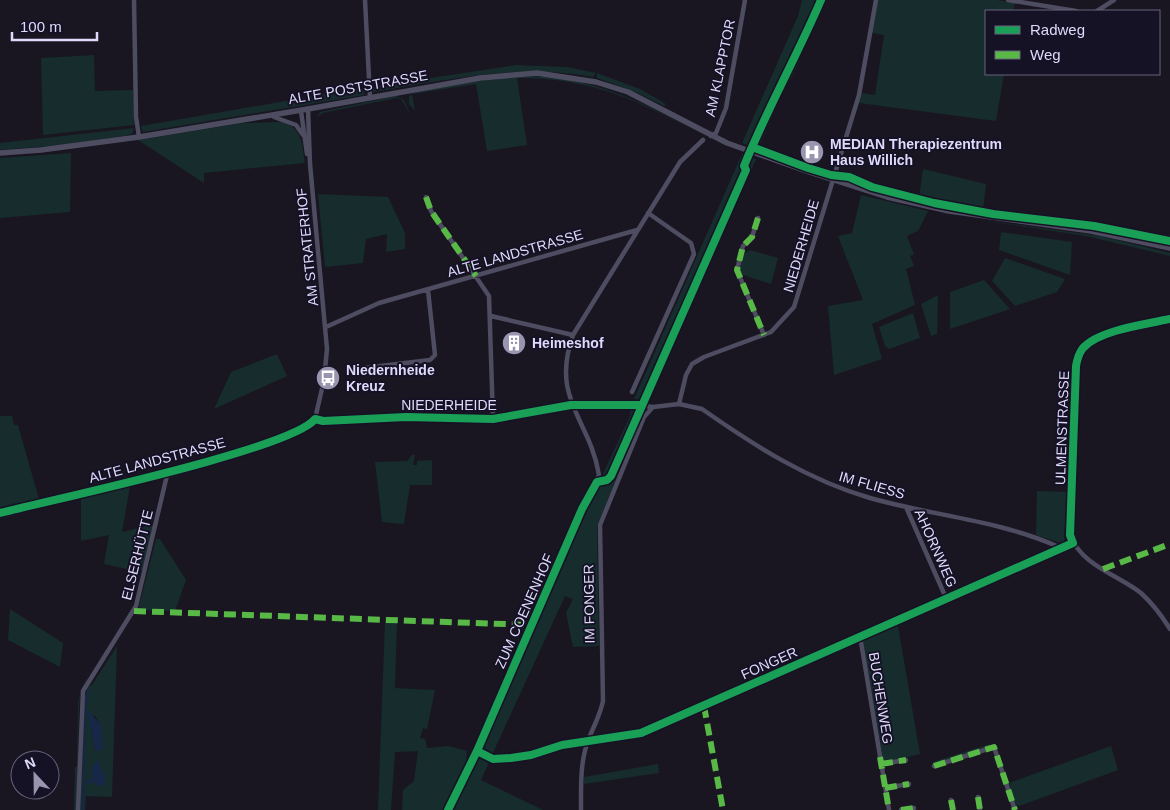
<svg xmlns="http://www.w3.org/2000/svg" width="1170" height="810" font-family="Helvetica,sans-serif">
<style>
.green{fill:#162c2d;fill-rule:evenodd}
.water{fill:#162748}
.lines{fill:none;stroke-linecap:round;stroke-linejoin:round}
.stream{stroke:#162748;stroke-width:2}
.minor{stroke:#4e4c61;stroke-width:4.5}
.tertiary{stroke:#4e4c61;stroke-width:5.5}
.quiet{stroke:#58b947;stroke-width:6;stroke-dasharray:12 6;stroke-linecap:butt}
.cycleway-casing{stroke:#161226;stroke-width:11}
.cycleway{stroke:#1a9f57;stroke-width:8}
.labels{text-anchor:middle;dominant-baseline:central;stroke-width:4;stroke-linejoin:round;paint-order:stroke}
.street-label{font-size:14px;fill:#dfdafb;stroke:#161226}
.poi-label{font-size:14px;font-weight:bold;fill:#dfdafb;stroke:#161226;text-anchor:start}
</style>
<rect width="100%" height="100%" fill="#191622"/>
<path class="green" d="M802 0H826L791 79 789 78 759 146 760 150 742 143 798 16Z
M877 0H997L1015 3 1013 11H986V74H1004L996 121 859 103 862 93 875 95 884 35 872 33Z
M94 55 95 91 133 90 134 125 43 135 41 58Z
M516 65 567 67 596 73 593 77C519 63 447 80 373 92L372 87Z
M597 73 640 89 666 104 664 106 638 93 597 78Z
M533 76C594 80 636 98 689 128 629 96 586 78 517 78L527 145 487 151 476 84 412 94 415 111 409 104V97L414 92 485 80Z
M366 87 364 95 143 132 141 126Z
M396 96 404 100 411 116 401 99 396 98 323 113 317 117 320 112Z
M280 122C302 125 302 144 305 163L204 173V183L138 140 243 123Z
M134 128 132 134 124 136 63 145 0 150V143Z
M71 153 70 212 0 218V158Z
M742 154 756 159 648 403 634 399Z
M923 169 986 184 983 211 1083 222 1136 230 1170 239V244L1078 226 981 214 982 211 919 198Z
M318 194 388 197 405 233V249L386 252 387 234 366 239 363 263 325 267Z
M861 195 928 211 918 231 907 236 914 254 910 256 914 266 906 269 915 305 872 324 882 359 834 375 828 306 863 300 838 236 852 233Z
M980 220 1100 236 1170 253V256L1086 236Z
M1001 232 1072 242 1070 275 999 250Z
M750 250 778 258 771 284 743 275 739 269 744 254Z
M1005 258 1065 279 1057 292 1015 306 992 281Z
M984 280 1010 309 950 329V292Z
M938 295 937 334 931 336 921 304Z
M913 313 920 338 889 349 885 346 879 327Z
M277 354 287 376 214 409 231 372Z
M631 408 644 410 597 526 599 646 573 647 566 613 573 599 565 596 492 755 480 751 551 585 630 416Z
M0 416H12L14 425H18L39 499 173 467 0 510Z
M412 455H415L413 465H417V461L432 460V485H410L404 524 382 522 375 462 407 461Z
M160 476 165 477 130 486 122 532 155 524 143 570 135 571 104 564 109 535 81 541V498L0 519V516Z
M1037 491 1067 492 1064 544 1036 535Z
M156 539H160L186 580 175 611 142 610 139 606Z
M943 603 946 604 898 626 920 754 886 762 883 760 863 642 866 636Z
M10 609 63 643 60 667 8 640Z
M385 622H397L395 688 435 690 427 729 423 728 420 738 425 739 427 748 449 746 467 751 465 772 446 810H402L403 790 414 781 418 751 395 752 391 810H378Z
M117 646 112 797 86 796 85 810H80L85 696 88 687 92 685ZM89 715 95 716C104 730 102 736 95 750Z
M89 673 80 695 79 707 77 810H74L75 767H77L78 703C80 692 84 683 89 673Z
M990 744 988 747 933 765V762Z
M1111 746 1118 770 1019 806 1016 805 1009 783Z
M477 754 490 760 481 780 543 810H451Z
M658 764 659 773 584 784V777Z"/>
<path class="water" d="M87 709 101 725 103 748 96 752 95 750Z
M98 760 102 772 104 773 105 784 100 787 94 782 86 785 87 781 93 779 91 769Z"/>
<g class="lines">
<path class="stream" d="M83 810 85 704 89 689"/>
<path class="minor" d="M134 0 136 117 139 137
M365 0 370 98
M1008 0 1076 11
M1097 11 1114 0
M301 111 307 154
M274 117 296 125 303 135
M711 136 716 133 726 108 745 0
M703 140 680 162 573 335C550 400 590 419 599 475L477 751 493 759 511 758 531 755 562 745 641 733 1073 543
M426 197 431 211 489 296 493 419
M758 218 752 237 743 246 737 270 764 335
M491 316 573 335
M1170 319C1147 324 1099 330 1083 348 1079 353 1077 360 1076 366L1070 535C1081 565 1118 575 1141 593 1153 604 1162 616 1170 629
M326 327 379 303 637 230
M364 368 430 360 435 355 428 290
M632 392 694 254 691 243 648 213
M679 404 686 375 692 364 704 357 771 332 794 307 859 95 876 0
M315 419 323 421 406 417 493 419 571 405 627 404 653 407 679 404 702 409C755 446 808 480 870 498 933 516 1000 520 1061 548
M906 507 946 598
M0 513C50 500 292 449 315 419L324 380 327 349 310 164 308 109
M860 636 889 810
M881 764 906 760
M934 766 994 747 1015 810
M885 788 909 784
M978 797 980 810
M951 800 953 810
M78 810 83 691 136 606 168 471
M581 810C581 787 580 762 588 741 593 727 600 716 603 701L600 525 644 417 653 407
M901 810 914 808"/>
<path class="tertiary" d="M0 153 41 150 139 137 308 109 480 78 537 73 596 82 628 92 727 143 809 172 887 197 949 211 1091 231 1170 248"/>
<path class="quiet" d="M426 197 431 211 476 276
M758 218 752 237 743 246 737 270 764 335
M1103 569 1170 544
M134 611 531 625
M704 706 723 810
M880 757 889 810
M881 764 906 760
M934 766 994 747 1015 810
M885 788 909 784
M978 797 980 810
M951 800 953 810
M901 810 914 808"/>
<g class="cycleway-casing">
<path id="cycleway" d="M752 147 808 168 831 175 849 177 872 187 934 203 993 214 1094 226 1170 241
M0 513C50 500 292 449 315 419L323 421 406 417 493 419 571 405H642
M477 751 493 759 511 758 531 755 562 745 641 733 1073 543 1070 535 1076 366C1077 360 1079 353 1083 348 1099 330 1147 324 1170 319
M448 810 477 751 582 509 597 482 607 480 611 476 746 170 744 166C767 109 797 56 821 0"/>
</g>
<use href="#cycleway" class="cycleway"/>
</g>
<defs>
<g id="hospital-disc" transform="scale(1.25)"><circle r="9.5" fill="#9a95af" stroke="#161226"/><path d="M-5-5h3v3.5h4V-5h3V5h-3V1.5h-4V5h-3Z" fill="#fff"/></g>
<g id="building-disc" transform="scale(1.25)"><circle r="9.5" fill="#9a95af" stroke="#161226"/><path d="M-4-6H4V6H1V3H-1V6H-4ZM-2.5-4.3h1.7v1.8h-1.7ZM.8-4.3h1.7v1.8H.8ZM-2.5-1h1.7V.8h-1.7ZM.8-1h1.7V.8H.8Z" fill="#fff"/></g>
<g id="bus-disc" transform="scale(1.25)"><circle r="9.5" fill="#9a95af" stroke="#161226"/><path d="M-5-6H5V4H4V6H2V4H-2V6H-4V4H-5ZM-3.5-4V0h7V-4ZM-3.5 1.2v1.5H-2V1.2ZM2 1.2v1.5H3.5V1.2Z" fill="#fff"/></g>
</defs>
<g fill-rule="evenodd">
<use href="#hospital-disc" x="812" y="152"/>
<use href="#building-disc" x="514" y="343"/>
<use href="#bus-disc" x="328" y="378"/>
</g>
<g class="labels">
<g class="street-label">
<text transform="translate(720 68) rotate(-78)">AM KLAPPTOR</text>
<text transform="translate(358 87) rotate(-10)">ALTE POSTSTRASSE</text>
<text transform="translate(801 246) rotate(-74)">NIEDERHEIDE</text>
<text transform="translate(307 247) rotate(-96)">AM STRATERHOF</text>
<text transform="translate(515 253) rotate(-16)">ALTE LANDSTRASSE</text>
<text x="449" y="405">NIEDERHEIDE</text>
<text transform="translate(1062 428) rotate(-88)">ULMENSTRASSE</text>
<text transform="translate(157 460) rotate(-15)">ALTE LANDSTRASSE</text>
<text transform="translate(872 485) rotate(16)">IM FLIESS</text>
<text transform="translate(936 548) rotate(66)">AHORNWEG</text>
<text transform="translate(137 555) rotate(-76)">ELSERHÜTTE</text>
<text transform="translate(589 604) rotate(-91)">IM FONGER</text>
<text transform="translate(524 611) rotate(-66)">ZUM COENENHOF</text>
<text transform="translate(769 663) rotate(-24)">FONGER</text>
<text transform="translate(881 698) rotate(81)">BUCHENWEG</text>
</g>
<g class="poi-label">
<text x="830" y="144">MEDIAN Therapiezentrum<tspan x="830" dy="16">Haus Willich</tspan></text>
<text x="532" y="343">Heimeshof</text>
<text x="346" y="370">Niedernheide<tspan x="346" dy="16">Kreuz</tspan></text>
</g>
</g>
<rect x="985" y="10" width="175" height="65" fill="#161226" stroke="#66627b"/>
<rect x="995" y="26" width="25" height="8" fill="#1a9f57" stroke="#66627b"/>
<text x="1030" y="35" font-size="15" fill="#dfdafb">Radweg</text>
<rect x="995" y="51" width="25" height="8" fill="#58b947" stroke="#66627b"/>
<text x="1030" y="60" font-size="15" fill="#dfdafb">Weg</text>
<g transform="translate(35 775) rotate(338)"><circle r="24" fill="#161226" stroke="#66627b"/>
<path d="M0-4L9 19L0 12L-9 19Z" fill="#9a95af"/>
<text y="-8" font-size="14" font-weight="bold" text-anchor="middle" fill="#dfdafb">N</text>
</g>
<path d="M12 32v8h85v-8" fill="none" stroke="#dfdafb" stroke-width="2.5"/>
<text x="20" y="32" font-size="15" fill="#dfdafb" stroke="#161226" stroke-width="4" paint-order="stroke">100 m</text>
</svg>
